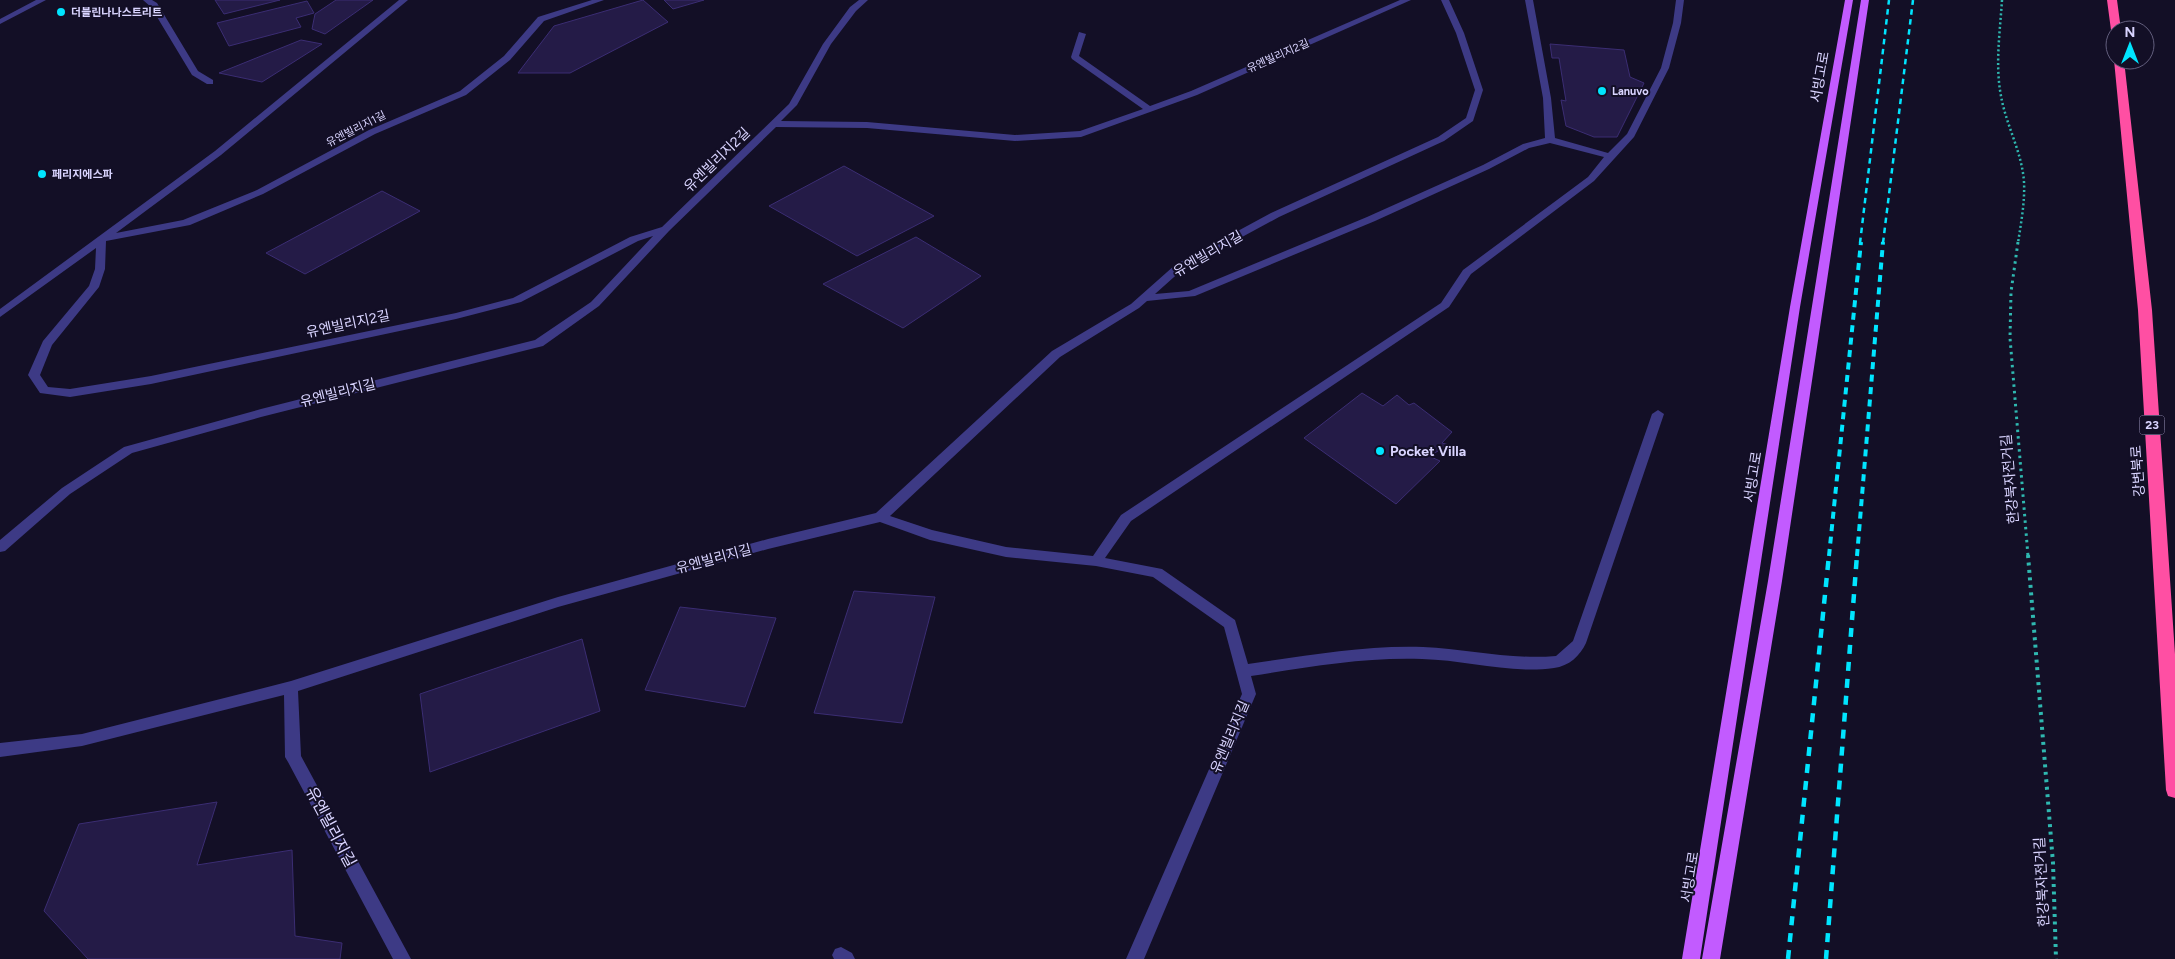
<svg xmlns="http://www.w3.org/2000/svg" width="2175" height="959" font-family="Figtree,'Noto Sans KR',sans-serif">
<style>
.building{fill:#241b47;stroke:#3b2d73}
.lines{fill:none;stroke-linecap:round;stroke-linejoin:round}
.path-far2{stroke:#2fb8b0;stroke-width:2.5;stroke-dasharray:2 2.5;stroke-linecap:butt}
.path-far1{stroke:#2fb8b0;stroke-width:3;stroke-dasharray:2.5 4;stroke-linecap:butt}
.path{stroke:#2fb8b0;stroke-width:4;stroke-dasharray:3 4.5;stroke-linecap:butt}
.street{fill:#3d3a85;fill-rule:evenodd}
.primary{fill:#c25bff;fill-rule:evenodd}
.highway{fill:#ff4fa3;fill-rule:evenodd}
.rail-far2{stroke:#00e5ff;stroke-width:2.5;stroke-dasharray:5.5 4.5;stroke-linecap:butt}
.rail-far1{stroke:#00e5ff;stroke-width:4;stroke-dasharray:7 5.5;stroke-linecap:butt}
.rail{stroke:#00e5ff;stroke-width:4.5;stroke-dasharray:9 8;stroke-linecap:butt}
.poi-dot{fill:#00e5ff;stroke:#130f26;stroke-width:2}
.labels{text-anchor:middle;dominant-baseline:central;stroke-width:4;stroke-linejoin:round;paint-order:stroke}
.far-poi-label{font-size:11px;font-weight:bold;fill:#d9d4ff;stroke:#130f26;text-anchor:start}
.far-street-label{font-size:11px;fill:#d9d4ff;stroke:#130f26}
.shield{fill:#130f26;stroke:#9e99be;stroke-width:1}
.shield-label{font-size:12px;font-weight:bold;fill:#d9d4ff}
.street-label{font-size:14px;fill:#d9d4ff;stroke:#130f26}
.poi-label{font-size:14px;font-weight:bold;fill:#d9d4ff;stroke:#130f26;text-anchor:start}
.near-street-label{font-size:16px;fill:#d9d4ff;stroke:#130f26}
</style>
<rect width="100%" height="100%" fill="#130f26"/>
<path class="building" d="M215 0H280L224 14Z
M336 0H373L325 34 312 29 315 14Z
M643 0 668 22 570 73H518L554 26Z
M664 0H704L673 9Z
M307 1 314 13 296 18 301 27 229 46 217 23Z
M301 40 322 44 262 82 219 73Z
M1550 44 1624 50 1630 77 1644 83 1617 137H1594L1566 126 1561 100 1566 101 1559 58H1552Z
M844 166 934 216 857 256 769 206Z
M382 191 420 211 305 274 266 253Z
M916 237 981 276 903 328 823 284Z
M1362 393 1383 406 1397 395 1409 405 1414 403 1452 432 1442 443 1449 445 1429 456 1440 461 1396 504 1304 438Z
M854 591 935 597 902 723 814 713Z
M680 607 776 618 745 707 645 690Z
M582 639 600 711 430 772 420 694Z
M217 802 197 865 292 850 295 936 342 943 340 959H88L44 911 79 824Z"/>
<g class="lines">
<path class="path-far2" d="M2002 0C2000 32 1995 65 2001 96 2006 125 2022 152 2024 182 2025 202 2021 223 2018 243"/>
<path class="path-far1" d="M2018 242 2011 292 2010 338 2028 556"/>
<path class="path" d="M2028 555 2053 863 2056 959"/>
<path class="street" d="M36 0H46L0 24V19Z
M143 0H152L157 3 198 71 213 80V84H207L192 75 151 7Z
M399 0H408L221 155 116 233 183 220 257 190 369 130 460 91 504 56 538 17 592 0H604L544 21 510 60 466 95 375 134 263 194 190 225 106 241 105 269 99 287 52 345 40 375 48 387 70 389 151 376 456 313 513 298 630 237 662 227 789 104 823 44 850 7 859 0H868L856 11 831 44 797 105 781 121 867 122 1015 135 1080 131 1143 109 1072 59 1071 57 1079 32 1086 34 1079 56 1150 106 1191 91 1400 0H1411L1197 95 1081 137 1015 141 867 128 776 127 669 231 599 306 543 346 261 417 132 453 70 494 5 551 0 552V540L62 488 124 447 261 409 535 340 591 302 653 236 638 241 521 302 456 319 151 384 70 397 40 393 28 375 43 341 89 286 95 269 96 248 0 317V309L215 151Z
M1441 0H1449L1464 33 1483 90 1473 121 1444 141 1279 217 1183 269 1155 294 1189 291 1367 217 1483 165 1523 144 1545 138 1543 98 1525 0H1533L1551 98 1555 138 1608 153 1627 134 1661 68 1673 23 1676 0H1684L1681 23 1669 68 1634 137 1594 181 1471 274 1449 307 1131 521 1105 558 1162 569 1235 620 1248 664C1306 656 1364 645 1423 647 1468 649 1511 660 1556 656L1573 641 1652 414 1658 410 1664 414 1586 643C1580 656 1569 666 1554 668 1510 674 1466 660 1422 659 1364 657 1308 667 1251 676L1256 694 1144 959H1126L1242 694 1224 627 1153 577 1096 566 1006 557 930 540 880 522 768 549 558 607 298 691 301 756 411 959H393L288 762 285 757 284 695 82 746 0 757V743L82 734 291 681 558 597 768 539 876 513 1052 351 1131 304 1175 265 1271 213 1438 137 1466 118 1475 90 1456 33ZM1550 143 1604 157 1588 177 1463 270 1441 303 1121 515 1093 556 1006 547 932 530 890 516 1060 357 1139 308 1147 301 1195 296 1375 221 1489 169 1529 148Z
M841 947 852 953 855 959H834L832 955 835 949Z"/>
<path class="primary" d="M1845 0H1853L1800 307 1700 959H1682L1790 307Z
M1861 0H1869L1782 581 1720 959H1702L1768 581Z"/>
<path class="highway" d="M2107 0H2117L2121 30H2115V33L2111 30Z
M2115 58V60H2124L2152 310 2175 654V798L2168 796 2166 790 2138 310 2114 60Z"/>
<path class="rail-far2" d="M1860 243 1889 0
M1883 243 1913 0"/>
<path class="rail-far1" d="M1829 556 1861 242
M1857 556 1883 242"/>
<path class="rail" d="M1788 959 1829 555
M1826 959 1857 555"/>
</g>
<g class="poi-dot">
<circle cx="61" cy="12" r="5"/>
<circle cx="1602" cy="91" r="5"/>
<circle cx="42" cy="174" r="5"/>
<circle cx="1380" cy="451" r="5"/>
</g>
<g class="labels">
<g class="far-poi-label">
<text x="71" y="12">더블린나나스트리트</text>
<text x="1612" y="91">Lanuvo</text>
<text x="52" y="174">페리지에스파</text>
</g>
<g class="far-street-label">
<text transform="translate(1278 56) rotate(-24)">유엔빌리지2길</text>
<text transform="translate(356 129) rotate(-27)">유엔빌리지1길</text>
</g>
<rect class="shield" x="2139.5" y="415.5" width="25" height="19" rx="4"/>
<g class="shield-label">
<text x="2152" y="425">23</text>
</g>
<g class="street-label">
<text transform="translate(1820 77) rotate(-80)">서빙고로</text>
<text transform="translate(717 160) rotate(-44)">유엔빌리지2길</text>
<text transform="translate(1208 254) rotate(-30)">유엔빌리지길</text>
<text transform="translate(348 324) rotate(-12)">유엔빌리지2길</text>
<text transform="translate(338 393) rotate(-14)">유엔빌리지길</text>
<text transform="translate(2138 471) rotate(-94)">강변북로</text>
<text transform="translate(1753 477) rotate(-81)">서빙고로</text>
<text transform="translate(2010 479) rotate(-95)">한강북자전거길</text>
<text transform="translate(714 559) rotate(-15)">유엔빌리지길</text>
<text transform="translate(1230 737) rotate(-67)">유엔빌리지길</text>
<text transform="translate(1690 877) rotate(-81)">서빙고로</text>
<text transform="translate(2042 882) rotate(-93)">한강북자전거길</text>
</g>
<g class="poi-label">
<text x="1390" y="451">Pocket Villa</text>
</g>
<g class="near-street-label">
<text transform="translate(331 827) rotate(62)">유엔빌리지길</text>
</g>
</g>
<g transform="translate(2130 45)"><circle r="24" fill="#130f26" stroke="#625e7d"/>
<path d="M0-4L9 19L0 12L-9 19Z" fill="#00e5ff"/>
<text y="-8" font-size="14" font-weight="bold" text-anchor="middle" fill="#d9d4ff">N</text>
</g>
</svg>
